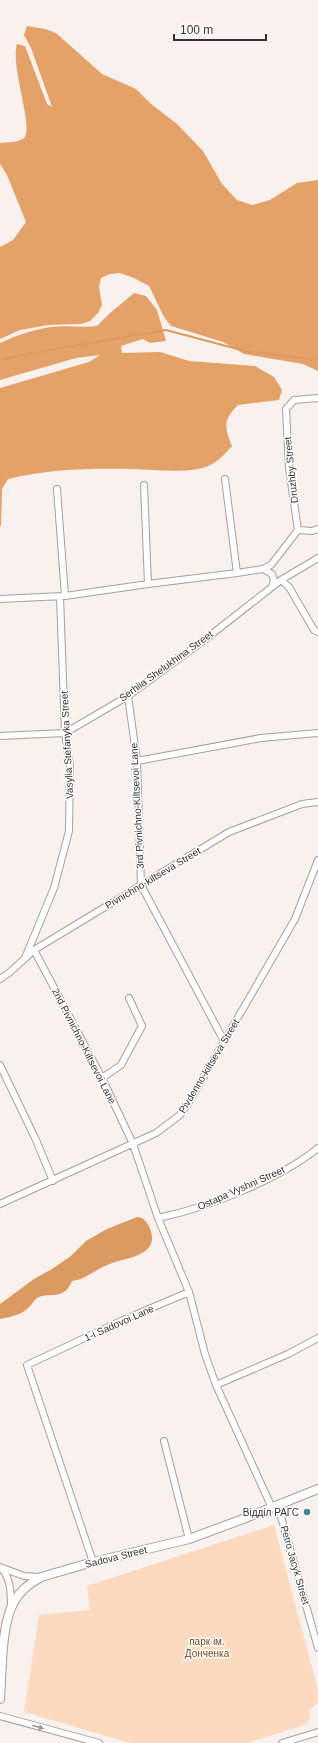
<svg xmlns="http://www.w3.org/2000/svg" width="318" height="1743" font-family="Arial,sans-serif">
<style>
.green{fill:#fbdabf}
.forest{fill:#e4a269}
.water{fill:#da9a60}
.lines{fill:none;stroke-linecap:round;stroke-linejoin:round}
.stream{stroke:#da9a60;stroke-width:2}
.minor-casing{stroke:#a6a09c;stroke-width:8}
.secondary-casing{stroke:#a6a09c;stroke-width:10}
.minor{stroke:#fff;stroke-width:6}
.secondary{stroke:#fff;stroke-width:8}
.oneway{fill:#9a9898}
.poi-dot{fill:#408592;stroke:#fff;stroke-width:1.5}
.labels{text-anchor:middle;dominant-baseline:central;stroke-width:3;stroke-linejoin:round;paint-order:stroke}
.street-label{font-size:10px;fill:#343230;stroke:#fff}
.poi-label{font-size:10px;fill:#343230;stroke:#fff;text-anchor:end}
.park-label{font-size:10px;fill:#74481e;stroke:#fff}
</style>
<rect width="100%" height="100%" fill="#f8f1ed"/>
<path class="green" d="M274 1525 318 1690V1703L310 1709 309 1714 311 1718 307 1724 248 1743H130L24 1712 39 1615 90 1610 87 1586Z"/>
<path class="forest" d="M27 26 45 29 56 33 102 74 136 89 151 104 177 124 203 151 222 184 237 200 252 205 270 200 297 183 318 180V371L303 364 244 354 223 342 171 326 164 317 149 286 134 278 120 273 110 274 101 278 99 287 102 305 98 313 90 321 81 324 48 325 20 330 0 339V247L13 240 26 222 7 175 0 164V143C7 142 18 143 24 138 34 127 10 66 17 44L25 46 47 104 52 107 31 48 24 35Z
M134 293 146 296 157 310 166 341 150 343 143 339 121 346 122 353 160 352 189 361 255 366 274 377 282 390 279 400 238 405C223 420 224 427 232 446 224 455 216 464 203 468 183 473 154 470 133 469 92 468 48 469 8 479L2 489 1 525 0 527V388L89 362 100 355 76 358 0 380V343C17 335 32 330 51 327 65 325 82 328 97 326L109 314Z"/>
<path class="water" d="M137 1217C143 1217 146 1221 149 1226 162 1255 130 1257 112 1263 101 1267 91 1274 81 1279L72 1281C63 1302 50 1291 37 1298 34 1300 32 1305 29 1307 22 1315 10 1317 0 1319V1304L34 1279 52 1269 71 1256 86 1241 107 1229Z"/>
<g class="lines">
<path class="stream" d="M0 360 27 354 166 330 245 351 318 360"/>
<g class="minor-casing">
<path id="minor" d="M225 479 237 573 263 569 271 565 298 530 289 468 286 409 294 400 318 398
M144 485 148 584 237 573
M57 489 65 596 148 584
M298 530 312 531 318 529
M263 569 272 574 274 580 272 587
M281 580 289 587 314 630 318 632
M0 599 63 596
M128 696 137 761 141 885 224 1041
M0 736 65 733 128 696 203 641 281 580 318 558
M137 761 261 738 318 733
M34 950 102 1078 133 1144 158 1218 189 1292 205 1354 216 1385 272 1508
M25 958 54 888 69 831 70 766 65 733 60 597
M0 979 10 972 34 950 229 832 302 804 318 802
M0 1065 36 1140 53 1181
M102 1078 121 1065 142 1026 129 998
M0 1204 156 1133 180 1115 189 1102 295 919 318 860
M158 1218C207 1208 280 1179 318 1148
M216 1385 288 1354 318 1338
M164 1441 189 1539
M278 1506 318 1648
M93 1562 27 1365 123 1320 189 1292
M0 1567C11 1577 11 1594 11 1607
M0 1567 24 1576 39 1577
M0 1716 99 1743
M282 1743 318 1732"/>
</g>
<g class="secondary-casing">
<path id="secondary" d="M0 1699C2 1672 1 1624 14 1602 20 1590 30 1583 41 1577L93 1562 189 1539 243 1519 318 1489"/>
</g>
<use href="#minor" class="minor"/>
<use href="#secondary" class="secondary"/>
</g>
<defs><path id="oneway-solid" d="M-6-.8H1V-3.2L6.5 0L1 3.2V.8H-6Z"/></defs>
<use class="oneway" href="#oneway-solid" transform="translate(38 1727) rotate(15)"/>
<circle class="poi-dot" cx="307" cy="1512" r="4"/>
<g class="labels">
<g class="street-label">
<text transform="translate(291 470) rotate(-96)">Druzhby Street</text>
<text transform="translate(166 666) rotate(-36)">Serhiia Shelukhina Street</text>
<text transform="translate(67 745) rotate(-93)">Vasylia Stefanyka Street</text>
<text transform="translate(137 806) rotate(-93)">3rd Pivnichno-Kiltsevoi Lane</text>
<text transform="translate(153 878) rotate(-31)">Pivnichno-kiltseva Street</text>
<text transform="translate(84 1046) rotate(63)">2nd Pivnichno-Kiltsevoi Lane</text>
<text transform="translate(209 1066) rotate(-59)">Pivdenno-kiltseva Street</text>
<text transform="translate(241 1188) rotate(-24)">Ostapa Vyshni Street</text>
<text transform="translate(119 1323) rotate(-24)">1-i Sadovoi Lane</text>
<text transform="translate(116 1557) rotate(-14)">Sadova Street</text>
<text transform="translate(295 1565) rotate(74)">Petro Jacyk Street</text>
</g>
<g class="poi-label">
<text x="299" y="1512">Відділ РАГС</text>
</g>
<g class="park-label">
<text x="207" y="1641">парк ім.<tspan x="207" dy="12">Донченка</tspan></text>
</g>
</g>
<path d="M174 34v6h92v-6" fill="none" stroke="#343230" stroke-width="2"/>
<text x="180" y="34" font-size="12" fill="#343230" stroke="#ffffff" stroke-width="3" paint-order="stroke">100 m</text>
</svg>
